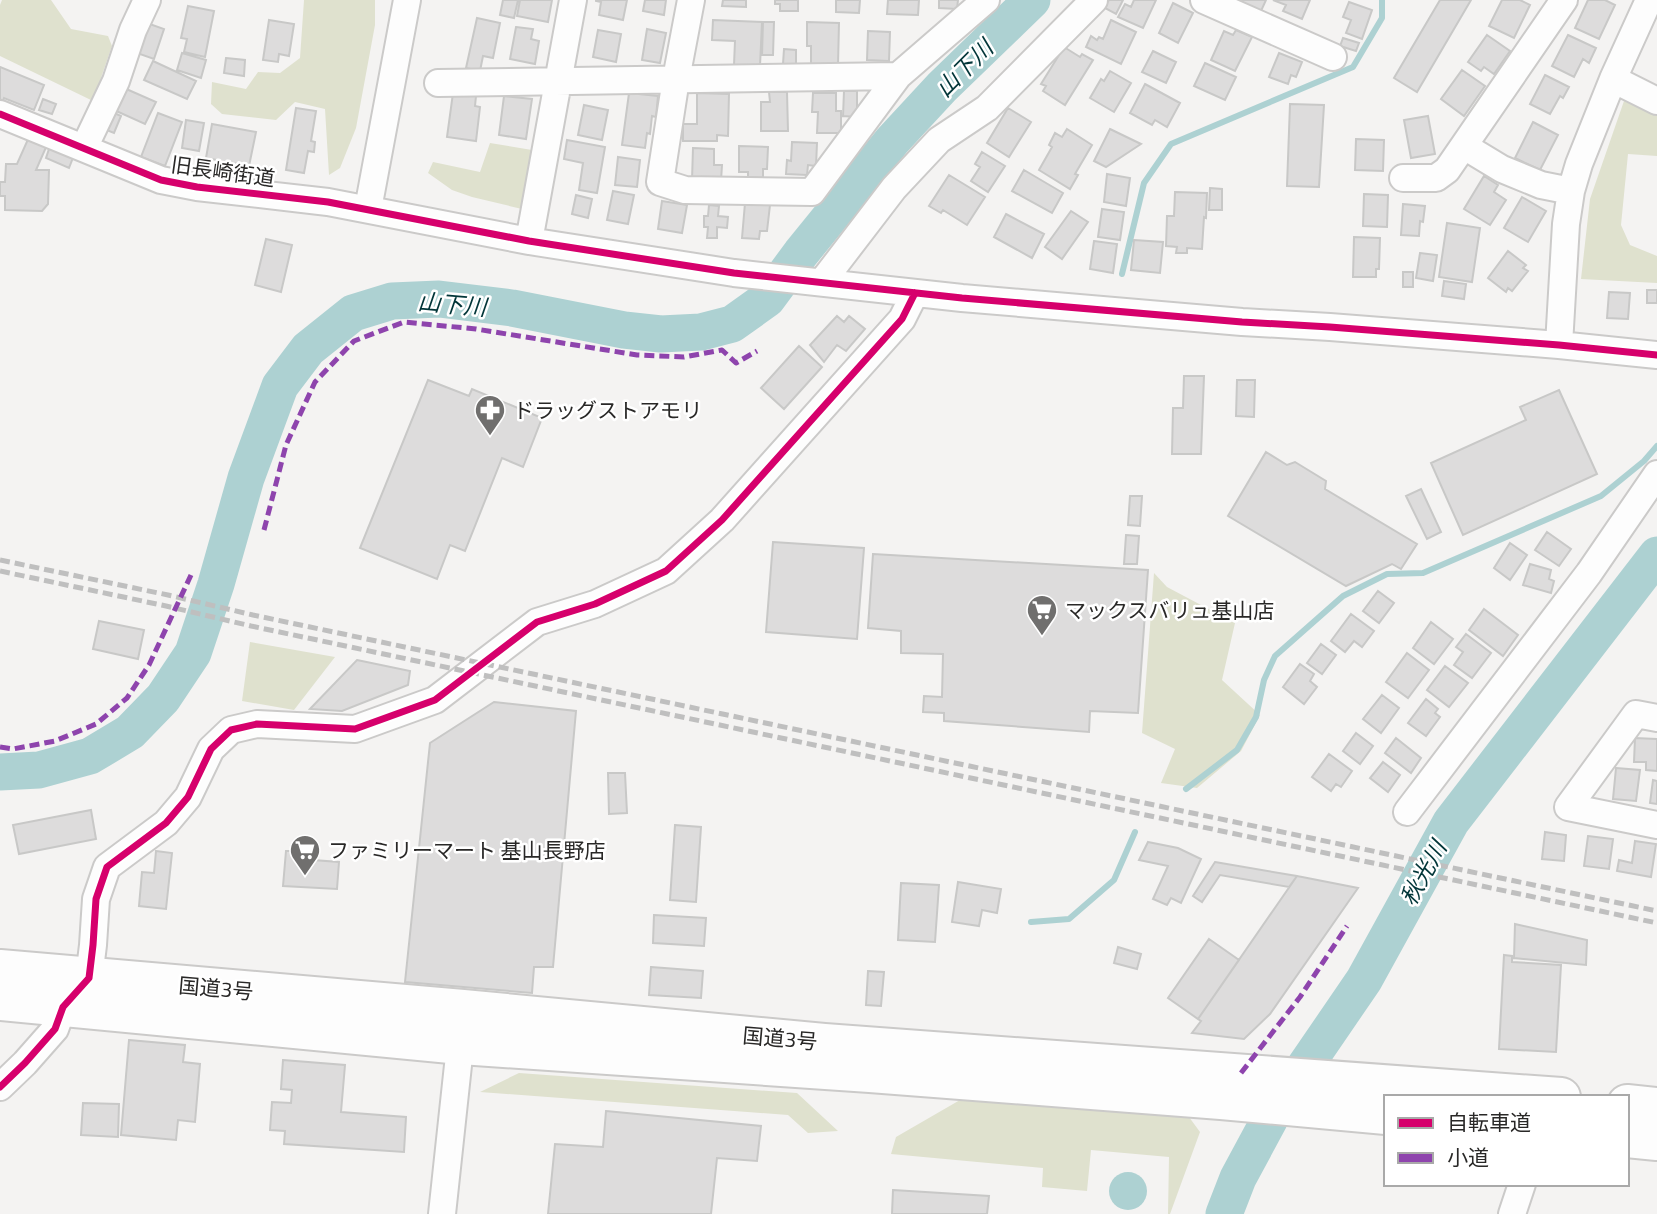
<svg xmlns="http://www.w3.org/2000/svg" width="1657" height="1214" font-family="'Titillium Web','Noto Sans JP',sans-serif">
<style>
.green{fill:#dfe1ce}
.water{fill:#add1d2}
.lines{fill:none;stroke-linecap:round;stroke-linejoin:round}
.stream{stroke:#add1d2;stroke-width:6}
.river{stroke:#add1d2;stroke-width:37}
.building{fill:#dddcdc;stroke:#c8c8c7;stroke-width:2}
.minor-casing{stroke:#cbcac9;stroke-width:30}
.highway-casing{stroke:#cbcac9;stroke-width:42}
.minor{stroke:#fdfdfd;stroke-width:26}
.highway{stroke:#fdfdfd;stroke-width:38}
.rail{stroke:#bfbfbf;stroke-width:5;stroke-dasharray:10 5;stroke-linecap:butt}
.quiet{stroke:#8e44ad;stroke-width:5;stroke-dasharray:10 5;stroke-linecap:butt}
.cycleway-casing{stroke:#fff;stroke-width:11}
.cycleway{stroke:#d6006c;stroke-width:7}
.labels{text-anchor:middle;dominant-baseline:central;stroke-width:5;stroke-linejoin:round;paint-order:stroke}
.street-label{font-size:21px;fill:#292827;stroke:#fff}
.poi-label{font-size:21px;fill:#292827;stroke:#fff;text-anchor:start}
.water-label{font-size:23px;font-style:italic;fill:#013538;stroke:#fff}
</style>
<rect width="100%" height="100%" fill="#f4f3f2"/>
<path class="green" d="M2 0H51L71 29 108 36 112 46 93 101 0 56V5Z
M304 0H375V25L356 128 340 168 329 175 325 109 295 102 276 120 222 114 211 104 212 82 246 89 258 72 280 73 300 58Z
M1624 101 1657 116V156L1628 154 1621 225 1630 245 1657 256V283L1581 279 1590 199Z
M490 143 532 150 522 209 472 197 452 190 428 173 433 162 480 172Z
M1154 573 1167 587 1235 623 1222 680 1260 715 1241 751 1197 788 1161 783 1175 749 1142 733Z
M250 642 335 657 294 710 242 701Z
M519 1073 797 1093 838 1131 808 1133 788 1115 480 1092Z
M960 1100 1189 1117 1200 1132 1170 1214H1168L1169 1157 1091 1150 1087 1191 1042 1187 1043 1168 891 1154 896 1137Z"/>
<path class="water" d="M1109 1191a19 19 0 1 1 38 0a19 19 0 1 1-38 0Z"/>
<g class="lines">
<path class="stream" d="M1122 274 1144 183 1171 144 1353 67 1382 18V0
M1186 789 1237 750 1256 717 1264 680 1275 656 1343 596 1387 574 1423 573 1601 496 1644 461 1657 446
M1031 922 1069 919 1114 880 1135 832"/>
<path class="river" d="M0 772 39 770 90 756 130 732 163 698 193 653 216 584 246 478 280 386 308 349 353 313 392 301 439 299 512 308 624 330 661 334 701 332 732 324 767 299 801 253 892 141 942 87 1032 0
M1224 1214 1238 1178 1273 1113 1364 980 1451 822 1657 555"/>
</g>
<path class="building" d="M503 0H518L514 18 500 15Z
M520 0H552L548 22 517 16Z
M596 0H627L623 20 599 15 601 2 596 1Z
M645 0H666L664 15 643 11Z
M723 0H746V7L722 6Z
M775 0H798V11H780V4H775Z
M836 0H860L859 13 836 12Z
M888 0H919L918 15 887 14Z
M939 0H958L957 9 939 8Z
M1109 0H1123L1116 14 1103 7Z
M1134 0H1156L1143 28 1118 17 1125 4 1131 7Z
M1234 0H1266L1261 11Z
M1273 0H1310L1302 19 1283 11 1286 5Z
M1440 0H1471L1417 92 1394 78Z
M1502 0H1520L1530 5 1514 38 1489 26Z
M1588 0H1605L1615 5 1599 39 1575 28Z
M1349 2 1372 10 1362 39 1346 33 1351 20 1343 17Z
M1173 3 1193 13 1178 43 1159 33Z
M188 6 214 11 205 57 184 52 187 39 181 38Z
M477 18 500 23 493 58 483 56 480 71 466 68Z
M269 20 294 24 289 56 279 54 278 62 263 60Z
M713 20 762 22 760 66 734 65 735 41 712 40Z
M1111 20 1136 32 1121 64 1086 47 1091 36 1097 40 1099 37 1103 39Z
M144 22 164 29 154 59 134 52Z
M763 22H774L773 55H762Z
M807 22 839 23 838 65 811 64V46H807Z
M516 27 533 29 531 39 539 41 535 64 510 59Z
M647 29 666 33 660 63 642 60Z
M598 30 621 34 616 62 593 57Z
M1236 30 1252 37 1235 71 1211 60 1224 31 1233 35Z
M868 31 890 32 889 61 867 60Z
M1487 35 1510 51 1494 74 1484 67 1481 71 1468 62Z
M1568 35 1596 48 1589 63 1583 59 1574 77 1552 66Z
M1343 38 1359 43 1356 51 1340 46Z
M1064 47 1080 57 1082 54 1093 60 1065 105 1043 91 1046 86 1041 84Z
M784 49 796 50V65L783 64Z
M1153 51 1176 62 1166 83 1142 72Z
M182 53 206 60 201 78 177 70Z
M1279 53 1302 62 1296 77 1291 75 1288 84 1269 77Z
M226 58 245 60 244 76 224 73Z
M153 61 196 81 187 99 144 80Z
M1205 63 1236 77 1225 100 1194 86Z
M0 67 44 85 34 110 4 98 3 101 0 99Z
M1462 70 1485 86 1464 116 1441 99Z
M1110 71 1131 83 1114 112 1090 98 1101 79 1104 81Z
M1545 75 1569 87 1563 98 1560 96 1550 114 1530 104Z
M1145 84 1180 103 1167 127 1155 120 1152 125 1130 113Z
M124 88 156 102 145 124 114 110Z
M844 91H857V117L843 116Z
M769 92H787L788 131H761V102H770Z
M453 93 476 96 475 106 480 107 476 141 447 137Z
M629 93 658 96 656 117 652 116 650 134 647 133 645 148 622 145Z
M697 93 729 94 728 136 717 135V141H683V124H697Z
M813 93H836V111H841V133H817L818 112H812Z
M504 96 532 99 526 139 499 135Z
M43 99 56 104 52 114 39 110Z
M1290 104 1324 105 1319 187 1287 186Z
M584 105 608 110 602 140 578 135Z
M296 108 316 111 311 141 315 142 314 152 308 151 304 173 286 170Z
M1008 108 1031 122 1009 157 987 143Z
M112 112 121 116 114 133 104 129Z
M158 113 182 122 165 166 141 157Z
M1428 116 1435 154 1411 158 1404 120Z
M186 120 204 123 199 151 182 148Z
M1533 122 1558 135 1540 170 1515 158Z
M212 124 256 132 249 166 206 158Z
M1067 129 1092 145 1075 174 1078 175 1070 189 1039 170 1052 147 1049 145 1055 133 1062 137Z
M1110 129 1141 144 1106 167 1094 161Z
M29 137 47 145 36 170H49L48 204 42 211 5 210V196H0V182H5L6 164H17Z
M1356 139 1384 140 1383 171 1355 170Z
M567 140 605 147 597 193 579 190 583 163 564 159Z
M792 142 817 143 816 166 808 165 807 175 786 174 787 160 791 161Z
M50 146 74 155 69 168 46 158Z
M739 146 768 147 767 169H763V178L748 177V172H739Z
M693 148 714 149V165H722L721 181 692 180Z
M982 152 1005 166 988 192 971 181 980 167 975 164Z
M618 157 640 160 637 187 615 185Z
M1024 170 1063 193 1052 213 1012 191Z
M1107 174 1130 178 1126 206 1104 202Z
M949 175 985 197 967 225 943 210 941 213 929 206Z
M1484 176 1498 185 1494 192 1506 200 1490 225 1464 209Z
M1210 188 1222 189V210H1209Z
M613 191 634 195 628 224 607 220Z
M1175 192 1207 193 1206 218 1204 217 1202 249 1187 248V253H1176L1177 247 1166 246 1167 216H1174Z
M1364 194 1388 195 1387 227 1363 226Z
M576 195 592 199 588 218 572 214Z
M1522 197 1546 211 1528 242 1504 228Z
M662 201 687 205 682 233 658 229Z
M745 203 770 205 767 231H760L759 239 742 238Z
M1403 204 1425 206 1423 222 1420 221 1419 236 1401 235Z
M709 205 719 206 718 216 728 217 727 228 717 227V238H707L708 227H704V216H708Z
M1102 209 1124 212 1120 240 1098 237Z
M1071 211 1088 222 1062 259 1045 247Z
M1006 214 1044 234 1032 258 994 237Z
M1447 223 1480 228 1472 282 1439 277Z
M1354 237 1380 238 1379 269H1376V277H1353Z
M266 239 292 245 281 292 255 285Z
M1134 240 1163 242 1160 273 1131 270Z
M1094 241 1117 244 1113 273 1090 269Z
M1508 251 1526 265 1523 268 1528 271 1512 291 1508 288 1506 292 1488 278Z
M1420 253 1437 255 1433 281 1416 278Z
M1403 272H1413V287H1403Z
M1444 281 1466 284 1464 299 1442 296Z
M1647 290H1657V303H1647Z
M1609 292 1630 293 1628 319 1607 318Z
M837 316 844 322 849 316 865 329 846 351 837 345 824 362 810 345Z
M799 346 822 367 784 409 761 388Z
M1184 376H1204L1201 454H1172L1173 408H1183Z
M428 380 469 396 472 389 542 418 523 467 502 458 465 551 450 545 437 579 360 548Z
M1237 380H1255L1254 417 1236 416Z
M1559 390 1597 474 1463 535 1431 463 1526 420 1520 407Z
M1266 452 1287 465 1295 462 1326 481 1325 489 1417 544 1401 569 1392 564 1346 586 1228 516Z
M1421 489 1441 532 1427 539 1406 496Z
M1130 496H1142L1140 526 1128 525Z
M1547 532 1571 549 1559 566 1535 550Z
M1126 535 1139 536 1137 564H1124Z
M773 542 864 548 857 639 766 632Z
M1510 543 1527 555 1510 580 1494 568Z
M873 554 1148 570 1138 713 1090 711 1089 732 944 721V713L923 712 924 696 942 697 943 654 901 653V631L868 628Z
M1530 564 1551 570 1549 579 1554 581 1551 593 1523 585Z
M1378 591 1394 603 1379 623 1363 611Z
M1484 609 1518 635 1503 656 1469 630Z
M1351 614 1374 631 1362 647 1354 641 1345 652 1331 641Z
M99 621 144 630 138 659 93 649Z
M1431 622 1453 639 1434 664 1413 648Z
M1466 634 1491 653 1472 678 1454 665 1463 652 1456 647Z
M1321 644 1336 655 1322 674 1307 663Z
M1407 653 1429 670 1408 698 1386 682Z
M357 660 410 671 408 685 342 711 310 709Z
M1300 664 1314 674 1310 681 1317 687 1304 704 1283 687Z
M1445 666 1468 683 1449 707 1427 690Z
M1382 695 1399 708 1381 733 1363 719Z
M1426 699 1438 709 1435 713 1440 717 1426 736 1408 723Z
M494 702 576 711 553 967H534L532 993 405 982 430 743Z
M1356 733 1373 746 1360 764 1343 751Z
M1396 738 1421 758 1411 773 1385 753Z
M1635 738 1657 739V771L1646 770V762H1634Z
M1329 754 1352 771 1341 787 1336 784 1331 791 1312 777Z
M1383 762 1400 775 1388 792 1370 778Z
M1616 768 1640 770 1636 801 1613 799Z
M608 773H625L627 813 609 814Z
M1653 780 1657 781V804L1650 803Z
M91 810 96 839 19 854 13 825Z
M675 825 701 827 696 902 670 900Z
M1545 832 1566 835 1564 861 1542 859Z
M1588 836 1613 839 1609 869 1584 866Z
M1635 841 1656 844 1651 877 1617 871 1619 860 1632 863Z
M1148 842 1178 848 1201 859 1181 903 1171 898 1167 905 1153 899 1168 866 1139 860Z
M156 851 172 853 166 909 139 906 142 872 154 873Z
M286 851H300V859L339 862 337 889 283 886Z
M1215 862 1297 876 1289 887 1220 875 1202 902 1193 896Z
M1297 876 1358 888 1270 1014 1244 1039 1192 1033 1201 1021 1198 1019Z
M958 882 1001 889 997 913 982 910 979 926 952 922Z
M901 883 939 885 935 942 898 940Z
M654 915 706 918 704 946 653 943Z
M1515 924 1587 940 1586 965 1514 958Z
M1209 939 1239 960 1198 1019 1168 998Z
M1118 947 1141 954 1137 969 1114 963Z
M1504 955 1512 956V962L1561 965 1556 1052 1499 1049Z
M651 967 703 971 701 998 649 995Z
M868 971 884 972 881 1006 866 1005Z
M129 1040 185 1045 183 1062 200 1064 195 1122 178 1120 176 1140 121 1135Z
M283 1060 345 1065 341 1112 406 1117 404 1152 284 1144 285 1131 270 1130 272 1102 291 1103 292 1090 281 1089Z
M83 1103 119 1104 118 1137 81 1135Z
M606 1111 761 1126 757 1161 717 1158 711 1214H548L555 1144 603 1147Z
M893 1190 989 1196 987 1214H892Z"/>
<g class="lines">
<g class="minor-casing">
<path id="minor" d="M691 0 676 79 660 182 685 190 812 192 898 76
M1204 0 1333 57
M1613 79 1657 101
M438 83 898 76 986 0
M0 114 161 180 197 187 328 202 529 241 734 273 962 298 1242 322 1330 327 1559 345 1657 355
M1464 146 1502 169 1541 185 1571 191
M84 148 116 81 133 30 147 0
M1403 178H1436L1447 170 1564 0
M368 209 407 0
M529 241 573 0
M822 282 894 188 939 140 987 108 1094 0
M1559 345 1566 224 1571 191 1579 164 1613 79 1649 0
M1657 718 1636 714 1568 807 1657 825
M1407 812 1589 573 1657 474
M0 1087 25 1063 55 1029 63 1007 89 978 93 945 96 899 107 867 166 823 188 797 211 749 231 730 257 724 355 729 435 700 537 622 595 604 666 571 722 520 902 319 915 293
M442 1214 462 1028
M1512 1214 1522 1184"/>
</g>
<g class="highway-casing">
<path id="highway" d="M0 969 463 1009 824 1043 1561 1097
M0 1001 461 1045 870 1073 1221 1100 1386 1115
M1627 1104 1657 1107
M1627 1138 1657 1141"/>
</g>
<use href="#minor" class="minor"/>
<use href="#highway" class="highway"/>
<path class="rail" d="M0 560 168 595 253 615 1657 911
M0 571 166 606 251 626 1657 923"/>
<path class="quiet" d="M264 530 286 445 315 382 354 341 404 322 476 329 637 355 684 357 722 350 736 363 757 351
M0 747 13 749 55 741 96 724 127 698 149 665 191 575
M1241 1073 1300 997 1347 926"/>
<g class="cycleway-casing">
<path id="cycleway" d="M0 114 161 180 197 187 328 202 529 241 734 273 962 298 1242 322 1330 327 1559 345 1657 355
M0 1087 25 1063 55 1029 63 1007 89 978 93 945 96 899 107 867 166 823 188 797 211 749 231 730 257 724 355 729 435 700 537 622 595 604 666 571 722 520 902 319 915 293"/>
</g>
<use href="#cycleway" class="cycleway"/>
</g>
<defs>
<g id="pharmacy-pin" transform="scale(1.575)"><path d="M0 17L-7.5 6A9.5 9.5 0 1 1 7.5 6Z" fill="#706f6e" stroke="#fff"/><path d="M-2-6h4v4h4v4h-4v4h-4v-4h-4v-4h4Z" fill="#fff"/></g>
<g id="supermarket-pin" transform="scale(1.575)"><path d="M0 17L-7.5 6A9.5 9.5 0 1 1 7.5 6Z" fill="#706f6e" stroke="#fff"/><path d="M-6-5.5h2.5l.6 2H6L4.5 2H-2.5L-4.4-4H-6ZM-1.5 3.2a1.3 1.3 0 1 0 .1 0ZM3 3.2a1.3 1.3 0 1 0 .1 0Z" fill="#fff"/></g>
</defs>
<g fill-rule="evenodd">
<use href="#pharmacy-pin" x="490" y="410"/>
<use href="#supermarket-pin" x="1042" y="610"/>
<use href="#supermarket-pin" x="305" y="850"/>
</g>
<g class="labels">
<g class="street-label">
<text transform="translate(223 171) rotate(8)">旧長崎街道</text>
<text transform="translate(216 988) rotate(5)">国道3号</text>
<text transform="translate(780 1038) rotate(5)">国道3号</text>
</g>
<g class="poi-label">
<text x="513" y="410">ドラッグストアモリ</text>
<text x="1065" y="610">マックスバリュ基山店</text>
<text x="328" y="850">ファミリーマート 基山長野店</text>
</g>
<g class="water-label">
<text transform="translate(964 68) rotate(-45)">山下川</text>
<text transform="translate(452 304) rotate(5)">山下川</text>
<text transform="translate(1423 873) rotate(-61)">秋光川</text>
</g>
</g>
<rect x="1384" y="1095" width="245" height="91" fill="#ffffff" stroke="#a9a9a9" stroke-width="2"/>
<rect x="1398" y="1118" width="35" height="10" fill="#d6006c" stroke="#a9a9a9" stroke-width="2"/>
<text x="1447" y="1130" font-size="21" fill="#292827">自転車道</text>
<rect x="1398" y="1153" width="35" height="10" fill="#8e44ad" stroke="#a9a9a9" stroke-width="2"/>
<text x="1447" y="1165" font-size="21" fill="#292827">小道</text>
</svg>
